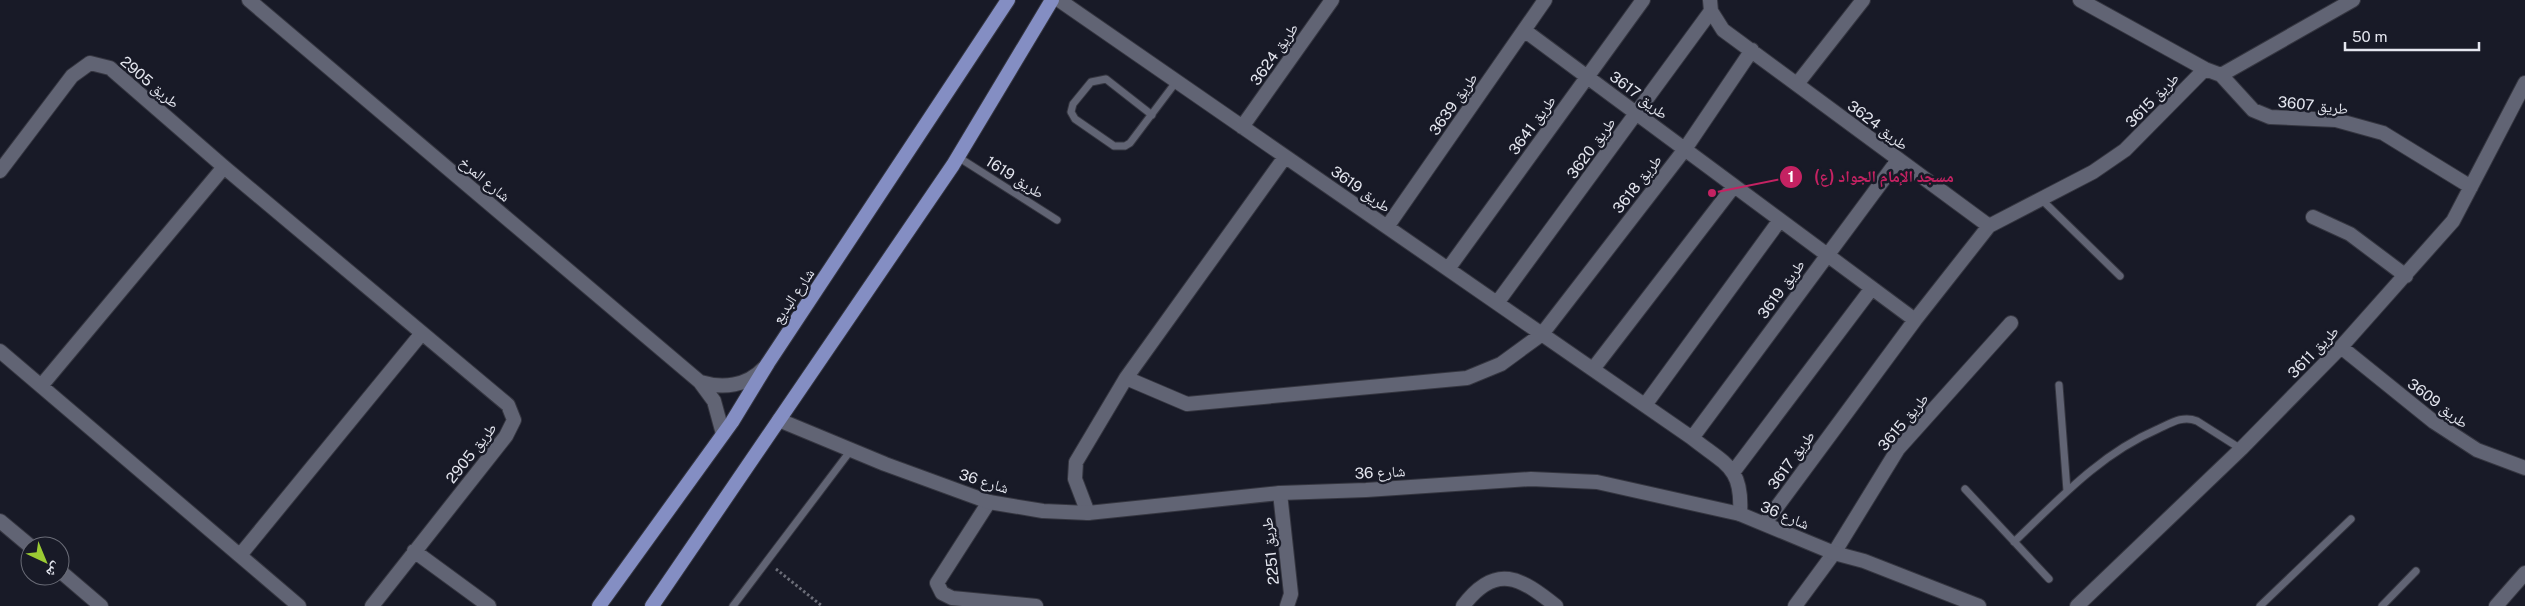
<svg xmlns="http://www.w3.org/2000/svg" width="2525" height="606" font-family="'Public Sans','Noto Naskh Arabic',sans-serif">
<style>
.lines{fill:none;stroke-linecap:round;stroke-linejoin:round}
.service-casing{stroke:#353640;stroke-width:9}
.minor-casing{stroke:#353640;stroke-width:16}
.tertiary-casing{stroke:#353640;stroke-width:16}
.primary-casing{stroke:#353640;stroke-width:16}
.path{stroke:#6a6c77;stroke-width:3;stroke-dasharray:2.5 2.5;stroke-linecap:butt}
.service{stroke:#616474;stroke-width:7}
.minor{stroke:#616474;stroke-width:14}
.tertiary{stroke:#616474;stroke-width:14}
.primary{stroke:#848ec3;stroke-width:14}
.labels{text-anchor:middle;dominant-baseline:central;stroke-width:5;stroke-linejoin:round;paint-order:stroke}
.street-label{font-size:15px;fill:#e4e6ef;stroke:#181a27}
.leader{fill:none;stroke:#c42262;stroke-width:2}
.callout-dot{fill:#c42262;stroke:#181a27;stroke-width:2}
.mark-label{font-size:15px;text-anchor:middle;font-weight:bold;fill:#fff}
.callout-label{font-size:16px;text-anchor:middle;font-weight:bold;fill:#c42262;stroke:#181a27;stroke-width:5;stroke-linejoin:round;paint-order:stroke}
</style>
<rect width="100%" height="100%" fill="#181a27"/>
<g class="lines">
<g class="service-casing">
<path id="service" d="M1152 115 1106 79 1091 82 1073 104 1071 112 1075 119 1114 146H1125L1130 143 1176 82
M958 157 1057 220
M2041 199 2120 276
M2059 385 2067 491
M1965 489 2049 579
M2014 542C2059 499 2100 454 2158 429 2171 423 2183 415 2197 421L2241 449
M733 606 851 450
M2260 606 2351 519
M2382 606 2416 571"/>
</g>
<g class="minor-casing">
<path id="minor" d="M249 0 700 382 714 401 723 434
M1059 0 1692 438C1726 465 1743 467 1740 514
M1710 0 1711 11 1723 30 1989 226
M2080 0 2205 69 2221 75 2253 110 2270 117 2336 120 2383 133 2471 187
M1524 30 1915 320
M2221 75 2353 0
M1797 84 1863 0
M1242 127 1332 0
M0 171 72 76 90 63 110 68 224 167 508 405 514 420 506 436 372 606
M2313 217 2350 234 2406 276
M1387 227 1545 0
M1448 269 1643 0
M1497 303 1711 11
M2341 347 2434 422 2477 450 2525 468
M0 351 299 606
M1593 369 1734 186
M1126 378 1187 404 1467 378 1501 364 1542 334 1685 149 1752 50
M700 382C723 389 747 386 764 368
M41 386 224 167
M1645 405 1780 220
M1692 438 1898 160
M1734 471 1872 288
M1280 493 1291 594 1287 606
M989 502 937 583 942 593 952 598 1036 606
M1088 513 1075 479 1076 462 1126 378 1285 157
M0 521 30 546
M1765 523 1915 320 1989 226 2093 172 2125 150 2205 69
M414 551 489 606
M241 554 422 333
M60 571 101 606
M1463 606C1496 562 1521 578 1556 606
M1795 606 1834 553 1898 449 2011 323
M2077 606 2241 449 2341 347 2453 221 2525 83
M2496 606 2525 573"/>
</g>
<g class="tertiary-casing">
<path id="tertiary" d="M779 420 885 464 989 502 1043 511 1088 513 1280 493 1366 490 1531 479 1597 482 1740 514 1834 553 1864 561 1979 606"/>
</g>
<g class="primary-casing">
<path id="primary" d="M599 606 732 422 768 363 1008 0
M652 606 953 165 1052 0"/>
</g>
<path class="path" d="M776 569 822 606"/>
<use href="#service" class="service"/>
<use href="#minor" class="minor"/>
<use href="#tertiary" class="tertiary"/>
<use href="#primary" class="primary"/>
</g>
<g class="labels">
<g class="street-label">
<text transform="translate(1274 54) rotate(-55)">طريق 3624</text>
<text transform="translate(150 82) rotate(40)">طريق 2905</text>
<text transform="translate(1639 95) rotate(37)">طريق 3617</text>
<text transform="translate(2152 100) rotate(-46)">طريق 3615</text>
<text transform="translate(1453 104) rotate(-55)">طريق 3639</text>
<text transform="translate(2313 105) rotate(6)">طريق 3607</text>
<text transform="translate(1532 125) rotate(-54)">طريق 3641</text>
<text transform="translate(1878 125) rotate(37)">طريق 3624</text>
<text transform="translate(1591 148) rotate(-54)">طريق 3620</text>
<text transform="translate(1015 177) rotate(32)">طريق 1619</text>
<text transform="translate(485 179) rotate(40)">شارع المرخ</text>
<text transform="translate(1637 184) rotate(-52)">طريق 3618</text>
<text transform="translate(1361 189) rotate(35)">طريق 3619</text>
<text transform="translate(1781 289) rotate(-54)">طريق 3619</text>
<text transform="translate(793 296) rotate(-56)">شارع البديع</text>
<text transform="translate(2313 352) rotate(-46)">طريق 3611</text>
<text transform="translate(2438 403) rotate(37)">طريق 3609</text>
<text transform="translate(1903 422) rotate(-50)">طريق 3615</text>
<text transform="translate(471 453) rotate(-52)">طريق 2905</text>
<text transform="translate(1791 460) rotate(-54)">طريق 3617</text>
<text transform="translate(1380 472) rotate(-3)">شارع 36</text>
<text transform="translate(984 481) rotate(17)">شارع 36</text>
<text transform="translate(1785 515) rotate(22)">شارع 36</text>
<text transform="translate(1270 551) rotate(-96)">طريق 2251</text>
</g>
</g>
<path class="leader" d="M1712 193L1791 177"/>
<g class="callout-dot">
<circle cx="1712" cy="193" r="5"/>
<circle cx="1791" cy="177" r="12"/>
</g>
<g class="mark-label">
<text x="1791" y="182">1</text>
</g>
<g class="callout-label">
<text x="1884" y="182">مسجد الإمام الجواد (ع)</text>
</g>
<g transform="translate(45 561) rotate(136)"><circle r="24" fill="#181a27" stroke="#6a6c77"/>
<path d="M0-4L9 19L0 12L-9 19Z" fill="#9bcb33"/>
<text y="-8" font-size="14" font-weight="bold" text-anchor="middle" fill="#e4e6ef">ش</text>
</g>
<path d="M2345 42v8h134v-8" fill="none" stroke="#e4e6ef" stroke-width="2.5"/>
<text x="2352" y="42" font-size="15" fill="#e4e6ef" stroke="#181a27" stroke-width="4" paint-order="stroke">50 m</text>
</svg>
